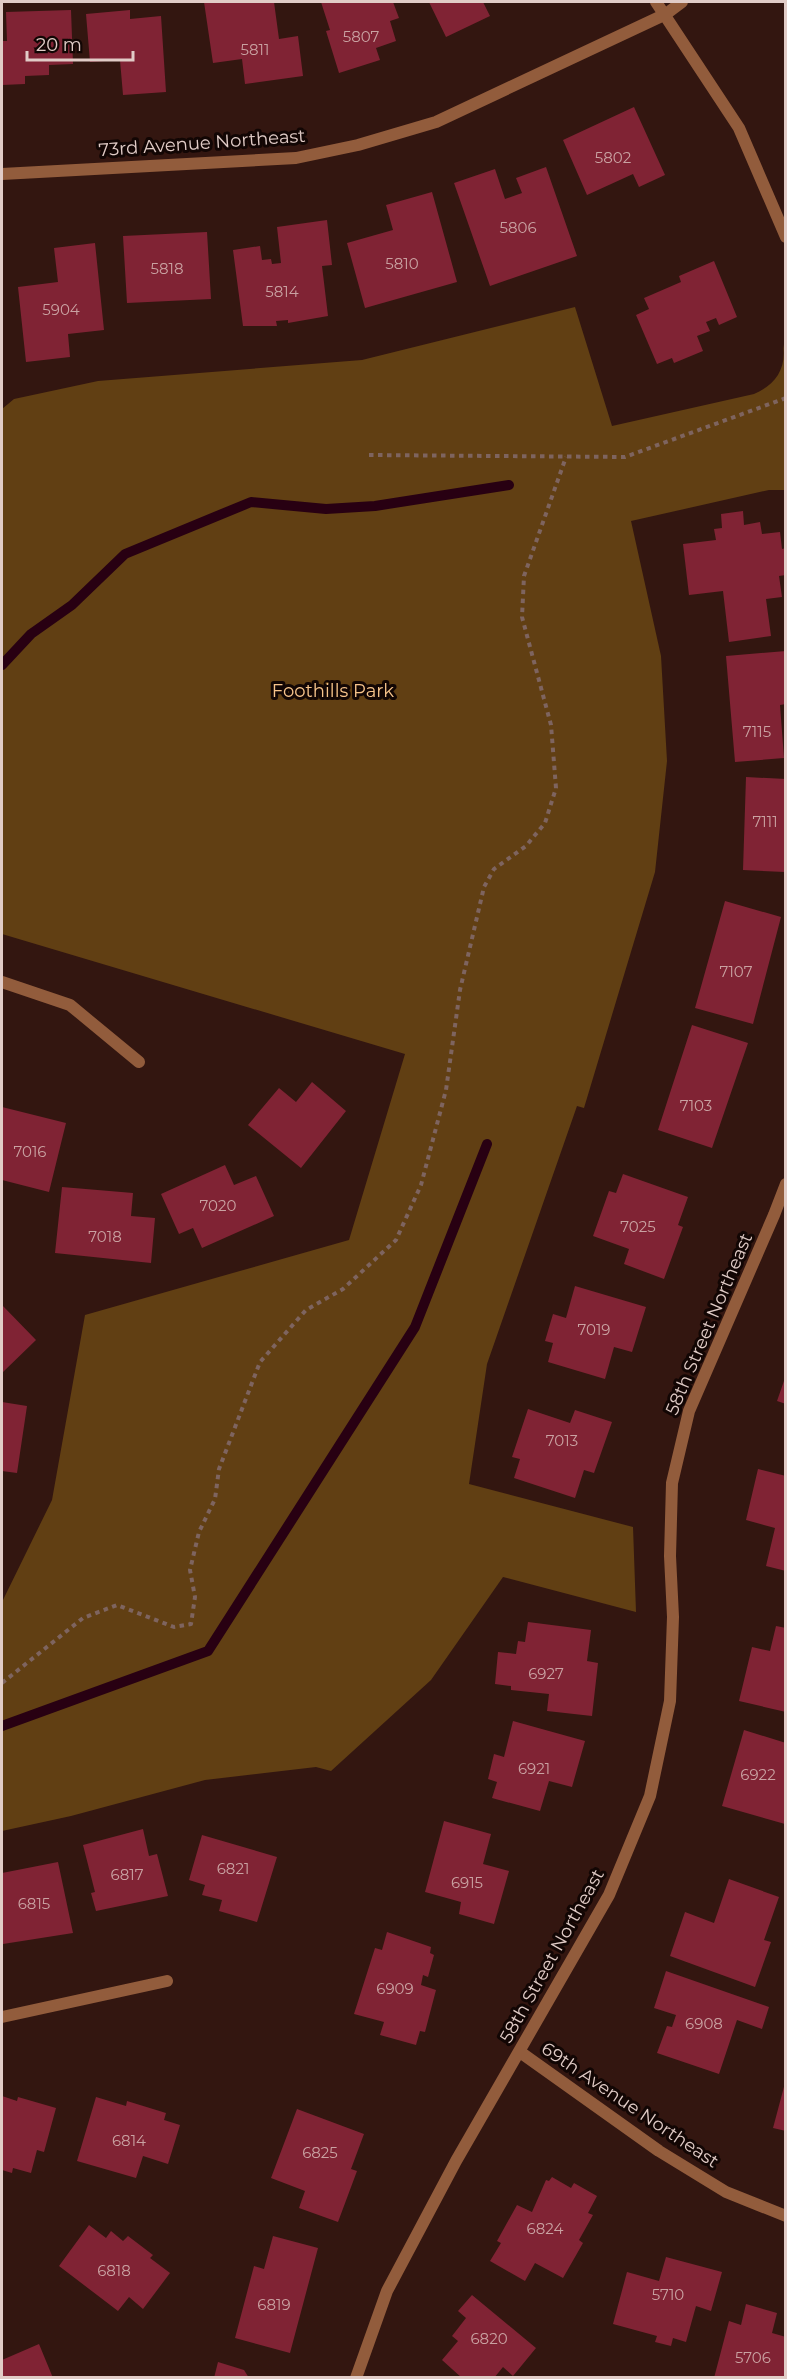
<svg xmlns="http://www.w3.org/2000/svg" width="787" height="2379" font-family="Montserrat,sans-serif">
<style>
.green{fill:#613f13}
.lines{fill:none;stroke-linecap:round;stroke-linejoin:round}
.stream{stroke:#280012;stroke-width:10}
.building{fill:#802334}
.path{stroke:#7e645f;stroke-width:4;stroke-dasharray:4.5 4.5;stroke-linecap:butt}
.minor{stroke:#925c3c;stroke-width:12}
.labels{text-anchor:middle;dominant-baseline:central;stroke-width:6;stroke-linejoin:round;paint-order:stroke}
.number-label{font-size:15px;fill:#c9a2a2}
.street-label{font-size:18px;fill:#e1ccc7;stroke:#120604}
.park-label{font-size:18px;fill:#f7c48b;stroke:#120604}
</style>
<rect width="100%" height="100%" fill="#331610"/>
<path class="green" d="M575 307 612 426 754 394C775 385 787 369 783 344L785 353V490H769L631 521 661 656 667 761 655 872 584 1108 577 1106 487 1364 469 1484 633 1527 636 1612 503 1577 431 1680 331 1771 316 1767 205 1780 71 1816 2 1831V1602L52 1500 85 1315 349 1240 405 1054 2 934V409L14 399 98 381 362 360Z"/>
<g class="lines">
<path class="stream" d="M2 665 31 634 72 605 125 554 251 502 326 509 375 506 509 485
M2 1726 208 1651 415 1327 487 1144"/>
</g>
<path class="building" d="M204 2H274L279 39 298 36 303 76 245 84 242 59 213 63Z
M321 2H393L399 18 390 21 396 41 376 48 380 60 339 73 326 31 330 30Z
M429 2H483L490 16 446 37Z
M71 10 73 64 49 65V75L25 76V84L2 85V41H7L6 12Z
M130 10V19L161 16 166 92 123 95 120 60 90 62 86 14Z
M634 107 665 175 639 187 633 174 587 195 563 140Z
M546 167 577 256 490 286 454 183 495 169 505 199 522 193 516 178Z
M432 192 457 282 365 308 347 243 393 230 386 205Z
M327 220 332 265 322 266 328 316 288 323V320L276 321 277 326H243L233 250 260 246 262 260 271 259 272 264 281 263 277 227Z
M207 232 211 299 127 303 123 236Z
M95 243 104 330 68 334 70 357 26 362 18 287 58 282 54 248Z
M714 261 737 317 719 325 716 318 706 322 710 331 697 336 703 351 674 363 672 358 657 364 636 315 649 309 644 298 681 282 679 276Z
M743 511 744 525 760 522 762 534 780 532 782 549 786 548V575L779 576 782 597 766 599 771 636 729 642 723 591 689 595 683 544 716 540 714 529 722 528 721 514Z
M786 651V704L780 705 784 758 735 762 726 656Z
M746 777 786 779 785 872 743 870Z
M725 901 781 917 753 1024 695 1008Z
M692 1025 748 1043 712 1148 658 1130Z
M312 1082 346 1111 301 1168 248 1125 279 1088 296 1102Z
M2 1107 66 1123 49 1192 2 1180Z
M225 1165 234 1185 256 1176 274 1216 202 1248 193 1228 179 1234 161 1194Z
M623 1174 688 1197 678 1225 683 1227 664 1279 624 1264 629 1249 593 1236 609 1191 616 1193Z
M62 1187 133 1193 131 1216 155 1218 151 1263 55 1253Z
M575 1286 646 1307 632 1352 614 1347 605 1379 548 1362 553 1343 545 1341 553 1314 566 1318Z
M2 1305 36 1340 2 1373Z
M785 1378H786V1404L777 1401Z
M2 1402 27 1406 17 1473 2 1471Z
M528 1409 570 1423 575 1410 612 1422 594 1473 584 1470 575 1498 514 1478 520 1459 512 1457Z
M758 1469 786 1476V1571L766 1566 775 1528 746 1520Z
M528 1622 591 1630 587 1661 598 1663 592 1716 547 1711 549 1694 511 1690V1686L495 1684 498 1652 516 1654 518 1641 525 1642Z
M776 1626 786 1628V1712L739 1701 752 1647 770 1651Z
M513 1721 585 1741 572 1787 549 1781 540 1811 492 1798 497 1782 488 1779 494 1754 504 1757Z
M744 1730 786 1743 785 1824 722 1806Z
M444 1821 491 1834 483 1864 509 1871 494 1924 459 1914 461 1902 425 1892Z
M143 1829 149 1856 157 1854 168 1896 96 1911 91 1893 95 1892 83 1845Z
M202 1835 277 1857 257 1922 219 1911 222 1900 202 1895 205 1885 189 1880Z
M58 1862 73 1933 3 1944 2 1873Z
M729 1879 779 1897 764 1940 771 1942 755 1987 670 1956 685 1912 714 1923Z
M387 1932 431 1947 430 1953 434 1955 428 1977 423 1975 421 1985 436 1990 425 2032 420 2031 416 2045 380 2035 384 2022 354 2014 375 1948 382 1950Z
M666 1971 769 2007 762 2029 737 2020 719 2074 657 2053 667 2026 672 2027 676 2015 654 2008Z
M785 2083H786V2131L773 2128Z
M2 2096 17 2101 18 2097 56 2108 44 2152 37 2150 31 2173 13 2168 12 2173 2 2170Z
M96 2097 126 2106 127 2101 166 2113 164 2120 180 2125 168 2164 143 2156 136 2178 77 2161Z
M297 2109 364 2134 351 2169 357 2171 338 2222 299 2208 305 2191 271 2178Z
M552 2177 571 2188 574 2183 597 2196 588 2213 593 2215 579 2240 583 2243 563 2278 535 2263 525 2281 490 2261 501 2243 497 2241 517 2205 532 2212 546 2180 549 2181Z
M89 2225 106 2238 111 2231 123 2241 128 2236 153 2255 150 2258 170 2273 143 2309 129 2297 118 2311 59 2266Z
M273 2236 318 2248 290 2353 235 2338 254 2266 264 2269Z
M666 2257 722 2272 711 2311 696 2306 686 2342 673 2338 671 2346 655 2342 657 2336 613 2324 627 2272 659 2281Z
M472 2295 536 2348 513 2376 503 2367 494 2378H462L442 2360 458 2341 452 2336 466 2318 458 2311Z
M746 2304 777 2313 772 2333 786 2337V2378H714L729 2321 741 2325Z
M39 2344 53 2378H2V2360Z
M218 2362 244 2370 249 2378H214Z"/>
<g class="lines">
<path class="path" d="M369 455 625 457 786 398
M2 1683 83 1618 117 1605 174 1627 191 1624 195 1597 190 1570 199 1532 215 1499 219 1469 260 1362 306 1310 343 1289 396 1240 421 1185 446 1090 460 990 484 887 494 869 526 846 545 823 556 788 551 725 522 617 524 576 566 457"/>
<path class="minor" d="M656 2 739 128 786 237
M2 174 296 158 358 145 436 122 666 14 682 2
M2 982 70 1005 139 1062
M2 2017 167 1981
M520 2052 659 2151 726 2192 786 2216
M356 2378 387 2291 456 2161 609 1895 650 1796 670 1701 673 1617 670 1556 672 1483 689 1411 774 1215 786 1184"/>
</g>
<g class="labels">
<g class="number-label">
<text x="361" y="36">5807</text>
<text x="255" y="49">5811</text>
<text x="613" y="157">5802</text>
<text x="518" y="227">5806</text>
<text x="402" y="263">5810</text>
<text x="167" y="268">5818</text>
<text x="282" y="291">5814</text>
<text x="61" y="309">5904</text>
<text x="757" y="731">7115</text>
<text x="765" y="821">7111</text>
<text x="736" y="971">7107</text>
<text x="696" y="1105">7103</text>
<text x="30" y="1151">7016</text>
<text x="218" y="1205">7020</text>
<text x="638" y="1226">7025</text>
<text x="105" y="1236">7018</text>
<text x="594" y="1329">7019</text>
<text x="562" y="1440">7013</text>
<text x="546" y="1673">6927</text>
<text x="534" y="1768">6921</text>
<text x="758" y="1774">6922</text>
<text x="233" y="1868">6821</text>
<text x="127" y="1874">6817</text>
<text x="467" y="1882">6915</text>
<text x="34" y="1903">6815</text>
<text x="395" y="1988">6909</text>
<text x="704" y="2023">6908</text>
<text x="129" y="2140">6814</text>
<text x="320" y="2152">6825</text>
<text x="545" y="2228">6824</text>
<text x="114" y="2270">6818</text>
<text x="668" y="2294">5710</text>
<text x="274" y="2304">6819</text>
<text x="489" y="2338">6820</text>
<text x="753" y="2357">5706</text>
</g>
<g class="street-label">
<text transform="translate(202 143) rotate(-4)">73rd Avenue Northeast</text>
<text transform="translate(709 1324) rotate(-67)">58th Street Northeast</text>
<text transform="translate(552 1956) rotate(-61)">58th Street Northeast</text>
<text transform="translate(630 2105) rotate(34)">69th Avenue Northeast</text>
</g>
<g class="park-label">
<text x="333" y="691">Foothills Park</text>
</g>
</g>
<rect width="787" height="2379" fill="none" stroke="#e1ccc7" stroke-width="6"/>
<path d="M27 51v9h106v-9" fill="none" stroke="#e1ccc7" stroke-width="3"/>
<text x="36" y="51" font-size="18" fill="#e1ccc7" stroke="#120604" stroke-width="4.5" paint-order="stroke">20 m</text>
</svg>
